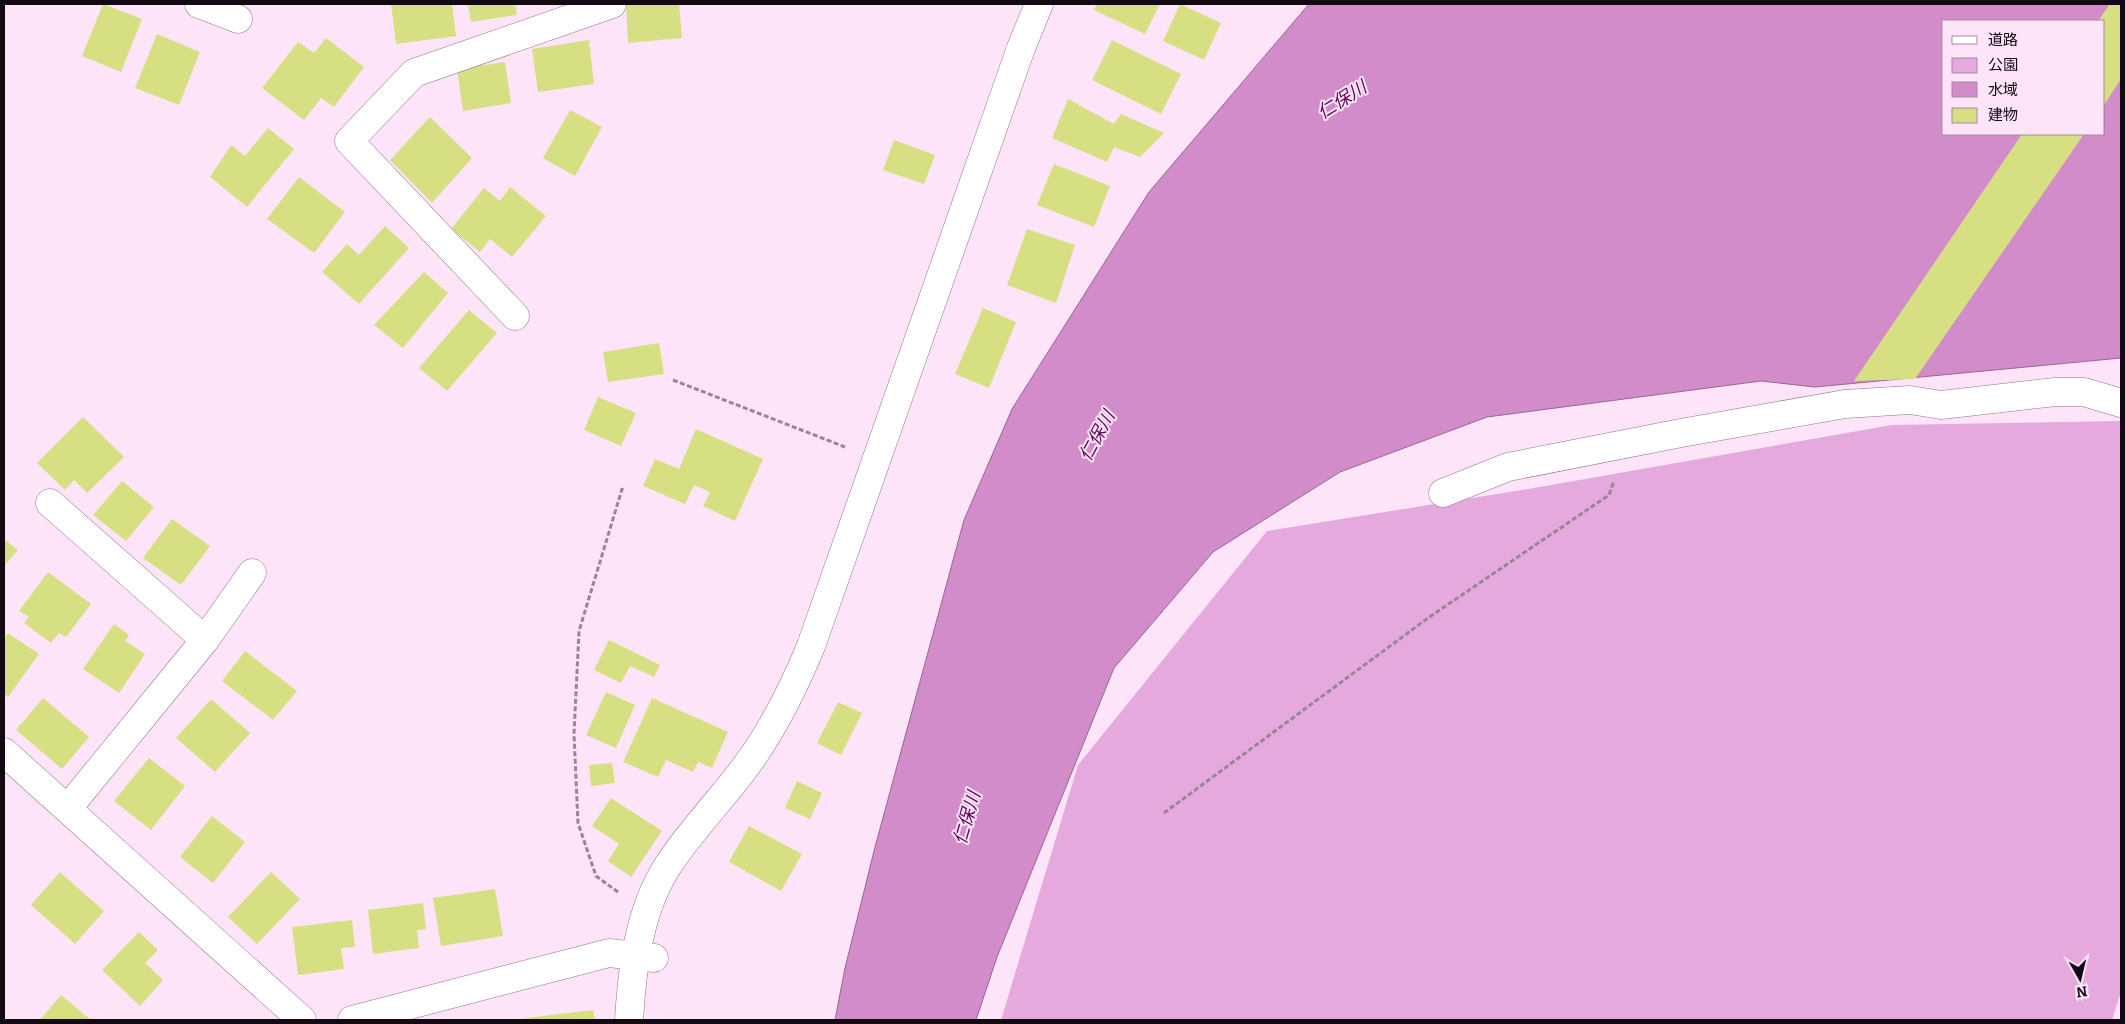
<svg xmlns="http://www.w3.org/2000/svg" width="2125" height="1024" font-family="Bitter,'Noto Sans JP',serif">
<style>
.green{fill:#e5a9dd}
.water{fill:#d28cca;stroke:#996593;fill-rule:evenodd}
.building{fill:#d6e082}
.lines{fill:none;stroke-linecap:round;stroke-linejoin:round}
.street-casing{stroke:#90758c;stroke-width:29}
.path{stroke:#988595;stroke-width:3;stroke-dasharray:5 2.5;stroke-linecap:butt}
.street{stroke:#fff;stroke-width:28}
.labels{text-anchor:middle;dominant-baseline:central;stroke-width:4;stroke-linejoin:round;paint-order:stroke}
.water-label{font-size:18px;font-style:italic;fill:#5e0559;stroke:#fde4f9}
</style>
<rect width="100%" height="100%" fill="#fde4f9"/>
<path class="green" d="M2121 421V992L2112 1020H1001L1078 765 1267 531 1522 490 1892 425Z"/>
<path class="water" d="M1309 4H2121V358L1815 387 1761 381 1487 417 1340 472 1213 552 1114 668 997 957 976 1020H835L845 968 875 847 964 520 1012 409 1149 192ZM1944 21H2104V134H1944Z"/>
<path class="building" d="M103 4 142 19 121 72 82 56Z
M391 4H452L456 36 396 44Z
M468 4H515L517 15 471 22Z
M626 4H679L682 38 628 43Z
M1097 4H1160L1145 34 1094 10Z
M1180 4 1221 23 1204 60 1163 41Z
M2110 4H2121V79L2104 105V21H2098Z
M157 34 200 52 179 105 135 88Z
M326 38 364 67 334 107 321 98 304 120 262 88 298 42 314 53Z
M589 40 594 84 538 92 532 49Z
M1112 40 1181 74 1161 114 1092 80Z
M505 62 511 103 463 111 457 69Z
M1068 99 1114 124 1121 114 1164 133 1140 157 1114 147 1107 162 1052 138Z
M570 110 602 127 575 176 543 158Z
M430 117 472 158 432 203 390 160Z
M268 128 294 149 247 207 210 177 231 145 245 156Z
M2022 134H2084L1915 379 1854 381Z
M894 140 935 155 924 184 883 170Z
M1054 164 1110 186 1094 227 1037 205Z
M299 177 345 212 314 253 267 219Z
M510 187 546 216 512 257 490 239 480 252 451 229 484 188 500 201Z
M385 226 409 248 359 304 322 272 347 244 359 255Z
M1027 229 1075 245 1056 303 1007 285Z
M424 272 448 293 403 348 374 325Z
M983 308 1016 322 989 388 955 374Z
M469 310 497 333 447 391 419 368Z
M659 343 664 374 608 382 603 352Z
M598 397 636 413 621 446 584 430Z
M83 417 124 457 87 493 74 480 65 490 37 463Z
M696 429 763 459 735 521 703 506 710 492 694 485 685 504 643 486 655 459 679 469Z
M122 481 154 507 126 541 93 515Z
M172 519 210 546 181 585 143 558Z
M4 539 18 550 4 566Z
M48 572 91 604 66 637 59 633 51 643 24 623 29 617 19 611Z
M114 624 129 635 125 641 145 654 119 693 83 669Z
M8 633 39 654 8 697 4 694V639Z
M609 640 660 665 654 677 630 666 621 683 594 670Z
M245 651 297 691 273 720 222 681Z
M606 692 635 705 616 748 586 735Z
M43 698 89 737 62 769 16 730Z
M652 698 728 732 712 768 698 762 693 772 666 760 658 777 623 762Z
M211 699 250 733 215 772 176 738Z
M838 702 862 713 841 755 817 743Z
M149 758 185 786 151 830 114 801Z
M612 763 615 783 591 786 589 765Z
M797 781 822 793 810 819 785 808Z
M611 798 662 831 631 877 608 861 619 844 592 826Z
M212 816 245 842 213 883 180 857Z
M749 826 802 854 781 891 729 862Z
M60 872 104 911 75 944 31 905Z
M271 872 300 899 257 944 228 917Z
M495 889 503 936 441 946 433 898Z
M423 903 426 929 417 930 419 948 373 954 368 910Z
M352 920 355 947 341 948 344 969 298 975 292 927Z
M139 932 158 950 145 963 163 980 140 1006 102 970Z
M61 995 91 1020H40Z
M593 1010 595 1020H527L526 1018Z"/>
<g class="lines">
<g class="street-casing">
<path id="street" d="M199 4 238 19
M515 316 349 141 414 73 612 4
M1443 493 1508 467 1681 433 1845 404 1910 400 1941 405 2055 392H2084L2121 403
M50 503 205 640
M4 752 302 1020
M68 808 205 640 252 573
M352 1020 609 953 654 958
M629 1020C632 969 639 911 667 867 689 832 724 797 749 762 775 726 794 687 811 646L1021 48 1039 4"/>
</g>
<path class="path" d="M673 380 845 447
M1164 813 1428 618 1609 495 1614 481
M618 892 596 876 578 823 574 734 579 631 623 486"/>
<use href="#street" class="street"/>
</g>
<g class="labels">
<g class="water-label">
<text transform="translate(1342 100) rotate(-32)">仁保川</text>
<text transform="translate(1097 436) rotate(-61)">仁保川</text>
<text transform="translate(967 818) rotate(-74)">仁保川</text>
</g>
</g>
<rect width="2125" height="1024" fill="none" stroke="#130912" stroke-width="10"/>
<rect x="1942" y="20" width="162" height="115" fill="#fde4f9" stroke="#9f8c9d"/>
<rect x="1952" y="36" width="25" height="8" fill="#ffffff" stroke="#9f8c9d"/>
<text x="1988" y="45" font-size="15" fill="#130912">道路</text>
<rect x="1952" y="58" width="25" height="15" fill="#e5a9dd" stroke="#9f8c9d"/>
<text x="1988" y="70" font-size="15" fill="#130912">公園</text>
<rect x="1952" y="82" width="25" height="15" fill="#d28cca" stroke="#9f8c9d"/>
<text x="1988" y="95" font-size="15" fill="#130912">水域</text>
<rect x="1952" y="108" width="25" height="15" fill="#d6e082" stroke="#9f8c9d"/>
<text x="1988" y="120" font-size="15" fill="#130912">建物</text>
<g transform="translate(2080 979) rotate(172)" stroke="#fde4f9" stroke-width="4" paint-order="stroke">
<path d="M0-4L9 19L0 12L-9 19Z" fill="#130912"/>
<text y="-8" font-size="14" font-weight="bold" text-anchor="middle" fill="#130912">N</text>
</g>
</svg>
